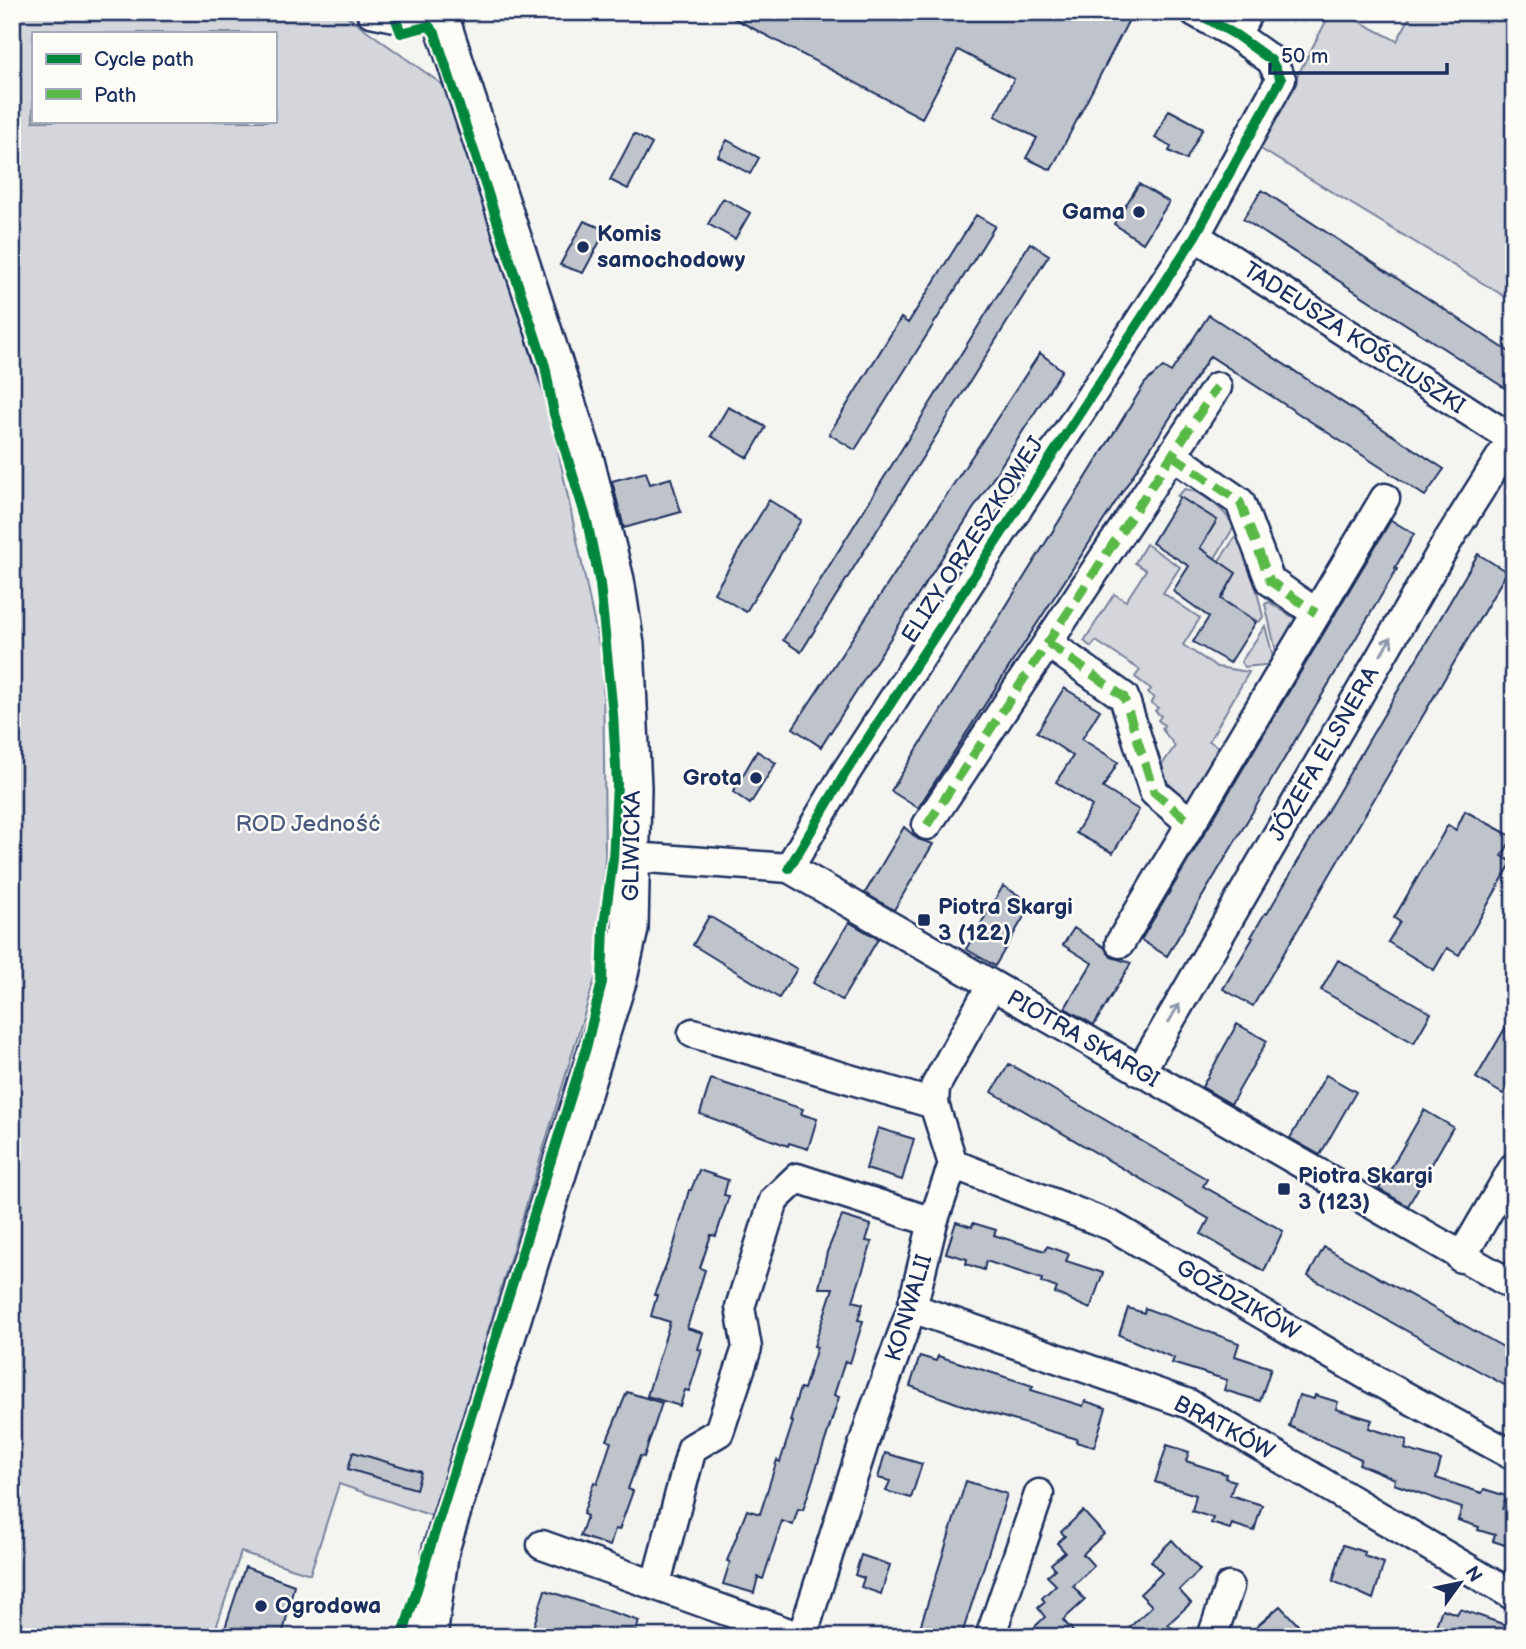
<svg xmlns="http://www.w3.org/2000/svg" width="1526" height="1649" font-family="'Balsamiq Sans',sans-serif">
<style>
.green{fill:#d4d6db;stroke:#78829c;stroke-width:2;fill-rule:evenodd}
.building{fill:#bfc3cc;stroke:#1b2f5e;stroke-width:2}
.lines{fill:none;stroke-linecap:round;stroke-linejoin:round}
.minor-casing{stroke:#1b2f5e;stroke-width:33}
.major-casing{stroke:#1b2f5e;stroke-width:40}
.minor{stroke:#fdfcf7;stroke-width:28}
.major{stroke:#fdfcf7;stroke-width:35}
.quiet{stroke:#58b947;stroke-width:9;stroke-dasharray:18 9;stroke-linecap:butt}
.cycleway-casing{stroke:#fdfcf7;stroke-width:15}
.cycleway{stroke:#00873e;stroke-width:10}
.oneway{stroke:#8c96aa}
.poi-dot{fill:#1b2f5e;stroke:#fdfcf7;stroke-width:2.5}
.labels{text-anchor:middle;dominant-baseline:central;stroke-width:5;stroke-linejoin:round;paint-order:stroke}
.poi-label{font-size:23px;font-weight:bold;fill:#1b2f5e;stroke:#fdfcf7;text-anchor:start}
.street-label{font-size:23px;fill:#1b2f5e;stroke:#fdfcf7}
.park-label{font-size:23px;fill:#49597d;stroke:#fdfcf7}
</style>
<rect width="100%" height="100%" fill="#f4f4f1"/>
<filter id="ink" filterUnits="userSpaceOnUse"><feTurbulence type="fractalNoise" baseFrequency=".0143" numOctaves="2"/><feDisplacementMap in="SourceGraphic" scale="14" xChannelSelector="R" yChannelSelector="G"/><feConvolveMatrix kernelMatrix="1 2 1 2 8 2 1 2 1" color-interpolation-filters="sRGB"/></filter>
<g filter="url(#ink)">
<path class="green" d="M12 12H341L450 90 553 426 603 664 605 857 597 972 432 1516 339 1484 310 1574 241 1552 213 1637H12ZM33 33H275V121H33Z
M1331 12H1341L1397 41 1413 12H1514V302L1259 148Z
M1185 489C1203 491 1226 511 1234 527L1215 558 1200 548 1217 520 1177 496Z
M1237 535 1256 587 1263 617 1259 622 1221 599 1235 573 1218 562Z
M1146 544 1180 567 1163 593 1200 618 1183 645 1217 667 1249 672 1209 741 1228 753 1190 807 1169 798 1159 769 1175 746 1162 729 1164 725 1158 720 1161 716 1155 711 1158 708 1151 703 1154 698 1148 693 1151 689 1135 677 1140 670 1096 641 1091 647 1084 641 1114 594 1126 601 1146 570 1135 563Z
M1269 602 1300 622 1278 660 1265 604Z
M1265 626 1275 664 1244 667 1241 662Z"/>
<path class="building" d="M722 12H1133L1051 170 1026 158 1037 138 995 116 1014 79 958 50 922 118Z
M1169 110 1203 128 1186 160 1169 151 1171 147 1155 138Z
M634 134 652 144 628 189 610 180Z
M727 140 759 158 750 174 718 156Z
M1139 184 1169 202 1143 243 1114 224Z
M1262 190 1514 355V394L1243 219Z
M723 198 750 213 735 239 708 224Z
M976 215 995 226 855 450 829 434 901 318 908 323Z
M584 221 606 230 583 273 560 265Z
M1030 243 1049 255 801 652 783 640Z
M1209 315 1444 469 1425 496 1210 356 918 808 891 791 1145 383 1163 367 1171 372Z
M1040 353 1062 370 821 747 793 728Z
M728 407 766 427 748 458 711 436Z
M646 472 650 484 671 478 681 512 624 528 612 481Z
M1180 497 1217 520 1200 548 1236 573 1221 599 1256 622 1230 663 1193 642 1209 617 1173 591 1189 566 1152 543Z
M769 500 801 520 746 612 714 593Z
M1391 520 1414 534 1395 568 1397 569 1167 956 1141 940Z
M1478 554 1507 572 1253 1006 1223 989 1253 938 1251 937 1265 913 1267 914Z
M1064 688 1100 710 1082 739 1118 762 1103 788 1139 810 1113 853 1076 833 1092 806 1056 782 1073 756 1037 732Z
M757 751 776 763 750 804 733 792Z
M1465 811 1513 837 1502 856 1512 862 1459 955 1447 948 1434 970 1388 942 1400 922 1394 918 1448 825 1456 830Z
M904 827 918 839 933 844 894 910 865 893Z
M1003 886 1032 903 995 966 966 949Z
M709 916 797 969 779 998 693 945Z
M849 922 878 939 842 1000 813 983Z
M1074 928 1104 947 1111 957 1131 963 1094 1025 1065 1008 1092 963 1063 945Z
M1338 960 1431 1013 1414 1043 1321 990Z
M1514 1013V1076L1503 1094 1476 1078Z
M1237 1024 1267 1041 1231 1104 1202 1087Z
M1009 1064 1207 1179 1203 1186 1283 1231 1264 1271 1201 1234 1209 1219 992 1092Z
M1326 1075 1356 1092 1320 1155 1290 1138Z
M711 1079 803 1109 801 1114 817 1119 808 1149 789 1143 788 1146 700 1114Z
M1424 1110 1453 1127 1408 1206 1379 1189Z
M878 1128 914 1139 902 1180 866 1169Z
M699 1170 728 1180 724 1195 729 1196 716 1236 711 1235 700 1268 705 1270 687 1328 703 1333 698 1349 702 1350 689 1391 685 1390 680 1406 647 1396 670 1322 651 1316 657 1295H654L674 1245 689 1190H691Z
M842 1216 871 1225 866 1241 872 1242 853 1301 863 1304 858 1320 863 1321 850 1363 845 1361 834 1395 839 1397 803 1510 798 1509 793 1525 782 1521 763 1579 758 1577 754 1593 723 1584 730 1562 727 1561 747 1510 760 1514 777 1460 780 1462 793 1422 790 1421 795 1404 800 1388 804 1389 817 1347 814 1346 833 1288H819L827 1252Z
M956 1222 972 1227 973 1223 996 1230 994 1235 1045 1251 1047 1246 1069 1254 1066 1261 1103 1273 1090 1309 1055 1293 1057 1288 1041 1282 1042 1279 986 1261 984 1270 966 1264 967 1259 946 1253Z
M1324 1247 1514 1353V1377L1508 1387 1308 1276Z
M1128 1308 1144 1313 1145 1308 1239 1343 1235 1356 1271 1368 1260 1401 1224 1390 1227 1380 1172 1363 1174 1358 1119 1335Z
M920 1356 936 1361 938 1356 996 1374 1033 1386 1031 1390 1083 1406 1085 1401 1106 1408 1094 1447 1076 1442 1077 1439 959 1404 910 1386Z
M627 1392 662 1403 644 1457 640 1456 628 1489 633 1491 619 1530 615 1529 610 1546 580 1536 587 1516 583 1514 594 1482 597 1484 611 1442 607 1440Z
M1299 1395 1314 1399 1315 1395 1338 1402 1336 1409 1372 1420 1369 1428 1407 1440 1405 1449 1441 1460 1436 1478 1482 1493 1484 1489 1506 1496 1502 1510 1510 1489 1514 1490V1548L1493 1541 1495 1535 1478 1530 1479 1527 1458 1520 1462 1508 1394 1484 1395 1479 1359 1464 1361 1459 1289 1426Z
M1167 1445 1189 1452 1186 1461 1226 1474 1225 1478 1235 1481 1230 1495 1262 1505 1254 1531 1232 1524 1230 1529 1211 1523 1213 1518 1192 1511 1196 1495 1155 1482Z
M353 1452 421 1472 416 1489 348 1469Z
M885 1453 922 1464 911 1498 886 1491 890 1481 878 1478Z
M966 1481 1007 1494 998 1523 961 1637H917Z
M1083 1511 1104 1534 1083 1554 1094 1566 1073 1586 1085 1600 1063 1620 1078 1637H1024L1045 1617 1038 1608 1045 1602 1042 1598 1056 1585 1047 1576 1055 1569 1051 1564 1065 1552 1057 1543 1065 1536 1061 1532Z
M1172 1540 1200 1570 1179 1590 1191 1603 1168 1624 1180 1637H1139L1130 1627 1152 1606 1140 1594 1162 1573 1151 1561Z
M1343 1545 1365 1552 1364 1556 1384 1563 1373 1599 1333 1581Z
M861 1555 890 1565 881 1594 861 1587 864 1578 855 1575Z
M245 1567 294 1585 282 1637H222Z
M545 1590 639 1621 634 1637H560L533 1628Z
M1280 1606 1301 1628 1291 1637H1266L1257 1626Z
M1442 1609 1457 1614 1460 1609 1514 1628V1637H1432Z"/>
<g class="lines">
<g class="minor-casing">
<path id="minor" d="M371 12 395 17 416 12
M1236 35 1248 12
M1195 236 1514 440
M1172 455 1240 502 1270 581 1316 613
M1048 643 1124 697 1154 792 1191 823
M927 825 1217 387
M632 857 789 868 1514 1286
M789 868 846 772 1195 236 1281 79 1271 60 1236 35 1195 12
M1120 943 1385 498
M693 1033 934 1104
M1140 1072 1449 539 1512 439
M953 1164 1112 1226 1368 1376 1514 1456
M1461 1258 1514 1167
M912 1308 1189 1404 1514 1596
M542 1545 800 1637
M656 1583 692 1448 719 1432 747 1348 740 1307 774 1200 797 1178 933 1222
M802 1637 872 1417 912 1308 933 1222 953 1164 934 1104 935 1087 991 986
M990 1637 1039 1494
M1212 1637 1229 1587"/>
</g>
<g class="major-casing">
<path id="major" d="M429 1637 441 1549 619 978 630 929 633 787 626 645 616 580 585 457 439 12"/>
</g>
<use href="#minor" class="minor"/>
<use href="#major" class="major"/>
<path class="quiet" d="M1172 455 1240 502 1270 581 1316 613
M1048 643 1124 697 1154 792 1191 823
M927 825 1217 387"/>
<g class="cycleway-casing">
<path id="cycleway" d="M393 12 401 33 429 26 435 33 545 366 554 414 587 521 600 584 613 714 617 784 613 859 604 926 602 982 586 1048 404 1631 399 1637
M789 868 846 772 1195 236 1281 79 1271 60 1236 35 1195 12"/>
</g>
<use href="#cycleway" class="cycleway"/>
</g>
<defs><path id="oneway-shaft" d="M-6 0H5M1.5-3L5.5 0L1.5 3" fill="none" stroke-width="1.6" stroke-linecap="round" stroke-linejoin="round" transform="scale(1.75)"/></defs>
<g class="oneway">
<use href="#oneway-shaft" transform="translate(1386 646) rotate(-60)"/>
<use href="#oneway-shaft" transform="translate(1174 1013) rotate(-60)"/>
</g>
</g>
<g class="poi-dot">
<circle cx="1139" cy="212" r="7"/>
<circle cx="583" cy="247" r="7"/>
<circle cx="756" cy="778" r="7"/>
<rect x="917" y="913" width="14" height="14" rx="3.5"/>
<rect x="1277" y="1182" width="14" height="14" rx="3.5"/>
<circle cx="261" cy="1606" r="7"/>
</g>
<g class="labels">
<g class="poi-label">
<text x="1125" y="212" text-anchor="end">Gama</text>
<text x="597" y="234">Komis<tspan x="597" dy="26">samochodowy</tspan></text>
<text x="742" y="778" text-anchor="end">Grota</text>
<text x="938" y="907">Piotra Skargi<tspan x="938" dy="26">3 (122)</tspan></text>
<text x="1298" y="1176">Piotra Skargi<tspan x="1298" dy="26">3 (123)</tspan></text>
<text x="275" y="1606">Ogrodowa</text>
</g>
<g class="street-label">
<text transform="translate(1354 338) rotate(33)">TADEUSZA KOŚCIUSZKI</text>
<text transform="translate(973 540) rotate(-57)">ELIZY ORZESZKOWEJ</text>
<text transform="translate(1324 754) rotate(-60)">JÓZEFA ELSNERA</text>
<text transform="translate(632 846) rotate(-89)">GLIWICKA</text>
<text transform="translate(1083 1039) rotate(30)">PIOTRA SKARGI</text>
<text transform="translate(1238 1300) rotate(30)">GOŹDZIKÓW</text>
<text transform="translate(909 1308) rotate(-73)">KONWALII</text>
<text transform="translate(1224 1428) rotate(28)">BRATKÓW</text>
</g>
<g class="park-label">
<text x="308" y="824">ROD Jedność</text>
</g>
</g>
<rect width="1526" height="1649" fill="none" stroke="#fdfcf7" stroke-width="42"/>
<rect x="21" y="21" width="1484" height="1607" fill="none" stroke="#1b2f5e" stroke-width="2.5" filter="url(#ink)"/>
<rect x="32" y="32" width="245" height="91" fill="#fdfcf7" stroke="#a3aaba" stroke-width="2"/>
<rect x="46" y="54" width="35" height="10" fill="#00873e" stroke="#a3aaba" stroke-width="2"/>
<text x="94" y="66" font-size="21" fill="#1b2f5e">Cycle path</text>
<rect x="46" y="89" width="35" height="10" fill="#58b947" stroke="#a3aaba" stroke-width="2"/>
<text x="94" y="102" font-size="21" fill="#1b2f5e">Path</text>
<g transform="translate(1460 1583) rotate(57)" stroke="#fdfcf7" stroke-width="5" paint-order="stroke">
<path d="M0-5L12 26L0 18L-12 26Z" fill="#1b2f5e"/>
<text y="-10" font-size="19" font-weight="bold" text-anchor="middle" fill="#1b2f5e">N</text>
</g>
<path d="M1270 63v10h177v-10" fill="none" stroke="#1b2f5e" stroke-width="3.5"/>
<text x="1281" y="63" font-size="21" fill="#1b2f5e" stroke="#fdfcf7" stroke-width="5" paint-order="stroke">50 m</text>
</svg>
